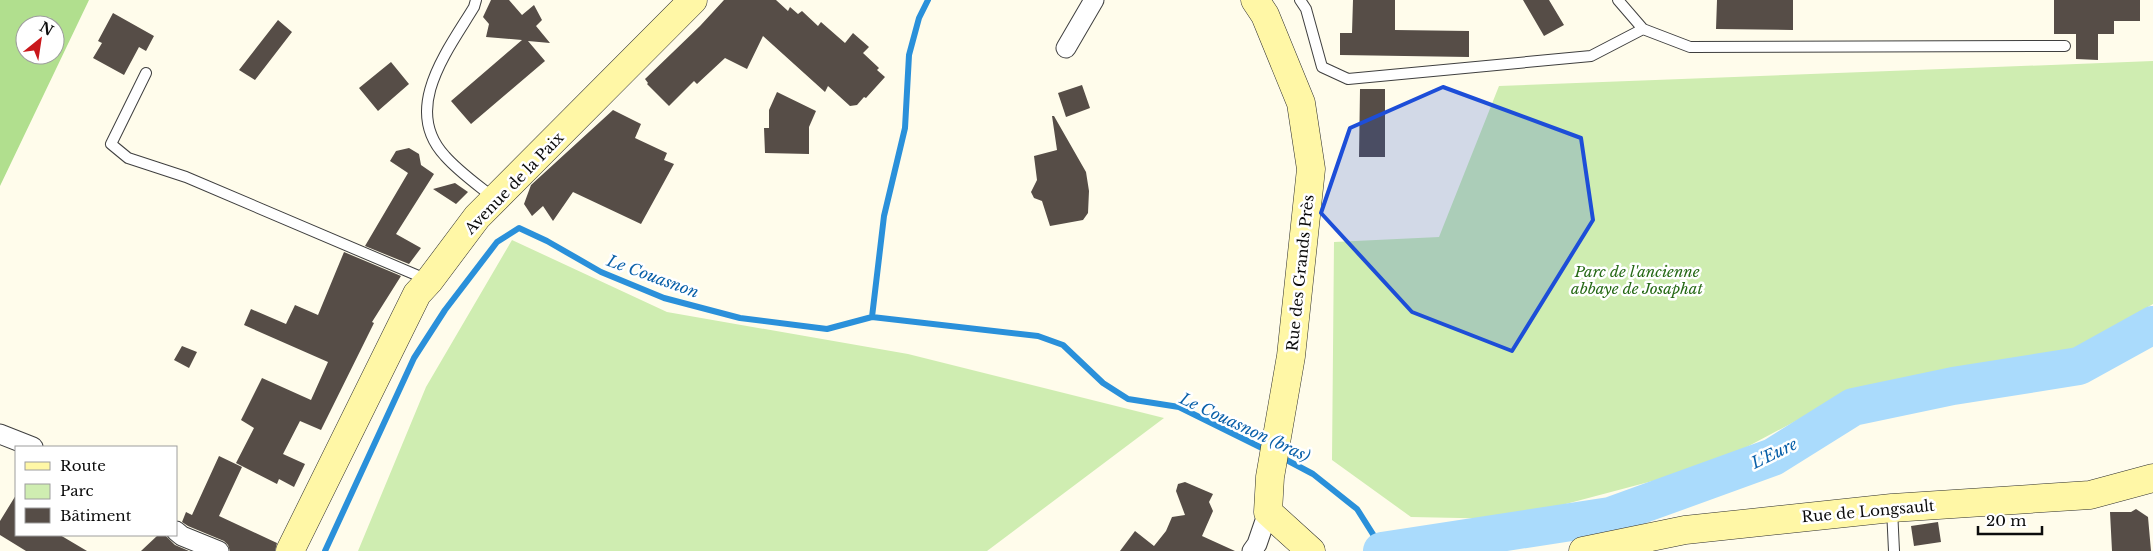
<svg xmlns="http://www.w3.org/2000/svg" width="2153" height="551" font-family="'Libre Baskerville',serif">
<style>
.green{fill:#cfedb1}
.forest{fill:#b1df8e;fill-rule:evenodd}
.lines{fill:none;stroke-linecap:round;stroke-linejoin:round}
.stream{stroke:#2a90da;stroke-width:6}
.river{stroke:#aadbfc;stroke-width:38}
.building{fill:#564d47}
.lane-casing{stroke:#3f3f3f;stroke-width:12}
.street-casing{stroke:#3f3f3f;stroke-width:21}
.secondary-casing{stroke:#2e2e2e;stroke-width:29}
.lane{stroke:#fff;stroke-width:10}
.street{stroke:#fff;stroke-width:19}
.secondary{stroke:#fff7a6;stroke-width:28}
.marked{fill:#1d4ed8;fill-opacity:0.2;stroke:#1d4ed8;stroke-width:4;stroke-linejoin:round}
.labels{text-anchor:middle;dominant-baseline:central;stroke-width:5;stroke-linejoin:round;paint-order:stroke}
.street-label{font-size:15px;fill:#0c0c0c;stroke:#fff}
.park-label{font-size:15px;font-style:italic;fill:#266916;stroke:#fff}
.water-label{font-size:16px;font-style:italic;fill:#0a60a9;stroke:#fff}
</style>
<rect width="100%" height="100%" fill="#fffceb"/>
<path class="green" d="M2153 61V304L2067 354 1839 398 1713 465 1509 519 1411 517 1332 460 1334 242 1439 237 1499 86Z
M512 240 667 312 908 354 1164 418 987 551H358L426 387Z"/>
<path class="forest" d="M0 0H89L0 186ZM25 25H55V55H25Z"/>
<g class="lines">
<path class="stream" d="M872 317 884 216 905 128 909 55 919 18 928 0
M1279 456 1313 474 1357 509 1383 550
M325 551 414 358 445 310 497 242 519 228 547 241 601 272 664 298 740 318 827 329 872 317 1038 336 1063 345 1103 383 1128 399 1179 407 1268 451"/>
<path class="river" d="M1382 551 1610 516 1773 457 1853 407 1953 386 2079 366 2153 325"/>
</g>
<path class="building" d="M491 0H509L522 15 534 5 542 20 536 26 550 43 528 41 545 61 471 124 451 101 522 40 486 37 489 24 483 17Z
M724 0H776L788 11 790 7 798 14 802 11 818 26 821 22 845 43 853 33 869 47 863 53 879 68 877 70 885 77 866 98 864 97 857 105 850 106 828 86 825 92 763 36 747 69 725 58 697 84 694 81 669 106 647 84 648 83 645 79 700 26Z
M1353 0H1395V30L1469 31V57L1340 55V33H1352Z
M1523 0H1549L1564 25 1544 36Z
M1717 0H1793V30L1716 29Z
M2054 0H2140V21H2114V34H2098V60L2076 59V34H2054Z
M113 13 154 36 146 51 139 47 124 75 93 58 102 43 98 41Z
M278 20 292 32 255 80 239 70Z
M391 62 409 84 378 111 359 88Z
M1082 85 1090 108 1066 117 1058 93Z
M1360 89H1385V157H1359Z
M777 92 816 111 809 127V154L765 153 764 128H769V110Z
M613 110 641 124 635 138 667 153 664 160 674 164 641 224 573 192 553 221 543 206 532 216 524 204 531 185Z
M1052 116H1054L1086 172 1089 191 1088 213 1083 220 1050 226 1042 201 1034 198 1031 192 1037 180 1034 156 1057 150Z
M409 148 419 154 421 165 434 174 396 234 421 248 409 264 365 246 408 173 390 161 396 151Z
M455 183 468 192 456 204 433 189Z
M344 252 401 276 372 322 374 323 321 430 300 421 283 454 305 464 294 487 279 479 277 484 236 463 254 428 241 420 262 378 311 400 328 362 244 325 251 309 286 324 295 305 318 315Z
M182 346 197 352 189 368 174 360Z
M219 456 242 467 219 516 277 543 275 551H230L228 545 224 541 188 526 182 522 186 512 192 515Z
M1185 482 1213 494 1209 502 1213 511 1202 536 1235 551H1120L1135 531 1154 546 1166 531 1172 517 1185 515 1176 491 1178 484Z
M16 495V535H60L87 551H26L0 535V521Z
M2136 509 2148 517 2151 551H2112L2110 512H2131Z
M1938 522 1941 542 1914 546 1911 526Z
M158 535H165L175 545 189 551H141Z"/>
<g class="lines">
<g class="lane-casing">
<path id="lane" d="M476 0 474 7C448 50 401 109 445 156 459 172 478 185 495 199
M1300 0 1306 9 1322 67 1348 79 1591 56 1643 29 1690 47 2065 46
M1618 0 1643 29
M146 73 111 144 128 158 186 177 428 280
M1892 509 1894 551"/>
</g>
<g class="street-casing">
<path id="street" d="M1066 48 1094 0
M0 434 33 447
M176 531 182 536 219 551
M1252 551 1257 544 1268 512"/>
</g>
<g class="secondary-casing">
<path id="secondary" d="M1255 0 1265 15 1301 103 1311 169 1291 356 1270 477 1268 512 1311 551
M290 551 417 294 429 281 477 217 693 0
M1583 551 1685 530 1892 508 2090 495 2153 478"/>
</g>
<use href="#lane" class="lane"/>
<use href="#street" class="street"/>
<use href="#secondary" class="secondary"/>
</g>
<path class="marked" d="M1443 87 1581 138 1593 220 1512 351 1412 312 1321 213 1350 128Z"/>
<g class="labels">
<g class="street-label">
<text transform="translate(514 183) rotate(-46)">Avenue de la Paix</text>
<text transform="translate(1300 273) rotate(-84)">Rue des Grands Près</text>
<text transform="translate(1868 511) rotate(-5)">Rue de Longsault</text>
</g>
<g class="park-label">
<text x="1637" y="271">Parc de l'ancienne<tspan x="1637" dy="17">abbaye de Josaphat</tspan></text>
</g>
<g class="water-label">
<text transform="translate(653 276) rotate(20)">Le Couasnon</text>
<text transform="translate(1245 427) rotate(25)">Le Couasnon (bras)</text>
<text transform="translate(1774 453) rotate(-26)">L'Eure</text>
</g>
</g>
<rect x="15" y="446" width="162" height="90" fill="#ffffff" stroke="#9e9e9e"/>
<rect x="25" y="462" width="25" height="8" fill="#fff7a6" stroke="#9e9e9e"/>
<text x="60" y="471" font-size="15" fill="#0c0c0c">Route</text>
<rect x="25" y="484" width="25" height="15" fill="#cfedb1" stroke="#9e9e9e"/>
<text x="60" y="496" font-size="15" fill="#0c0c0c">Parc</text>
<rect x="25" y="508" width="25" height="15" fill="#564d47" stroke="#9e9e9e"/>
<text x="60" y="521" font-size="15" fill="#0c0c0c">Bâtiment</text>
<g transform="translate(40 40) rotate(30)"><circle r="24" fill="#ffffff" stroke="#9e9e9e"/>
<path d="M0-4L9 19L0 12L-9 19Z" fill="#c9171b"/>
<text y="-8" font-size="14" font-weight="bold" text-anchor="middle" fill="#0c0c0c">N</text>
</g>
<path d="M1978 526v8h64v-8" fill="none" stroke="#0c0c0c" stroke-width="2.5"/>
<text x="1986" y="526" font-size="15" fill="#0c0c0c" stroke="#ffffff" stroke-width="4" paint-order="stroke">20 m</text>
</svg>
